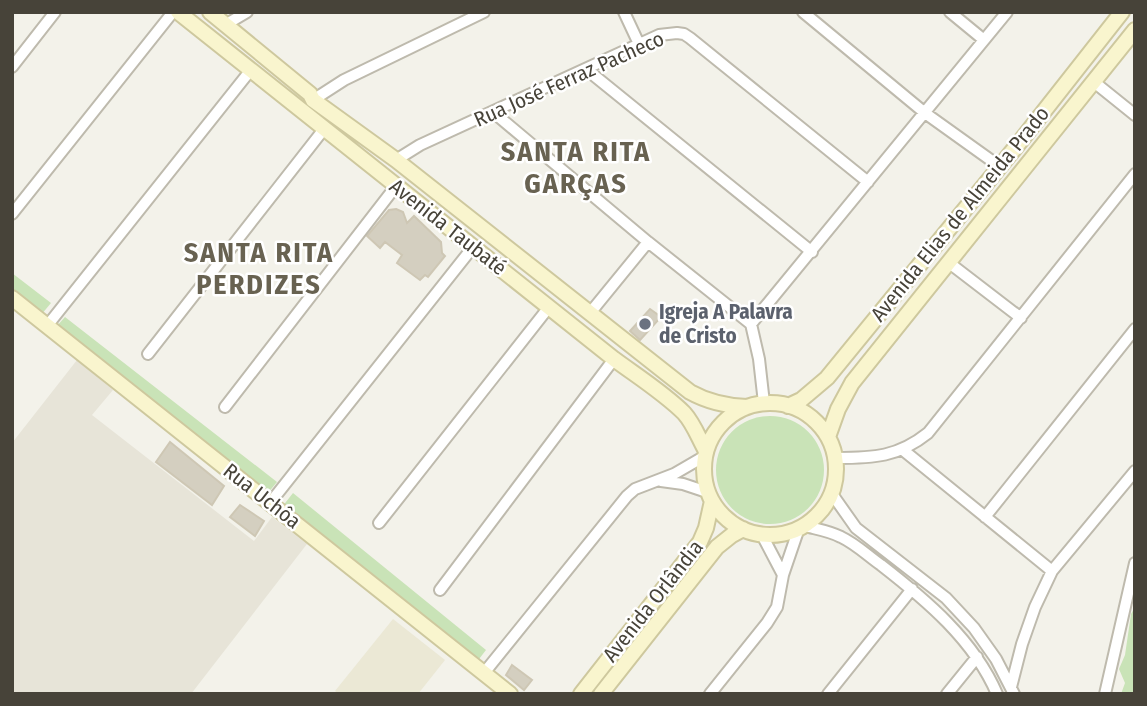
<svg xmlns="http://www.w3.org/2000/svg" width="1147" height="706" font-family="'Fira Sans Condensed',sans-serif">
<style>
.residential{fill:#e7e4d8}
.education{fill:#ebe8d5}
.green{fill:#c9e3b7}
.building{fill:#d4cfc0;stroke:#cec7b4;stroke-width:2}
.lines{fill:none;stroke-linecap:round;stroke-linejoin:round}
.street-casing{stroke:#bebaad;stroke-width:14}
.secondary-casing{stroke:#cec89e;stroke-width:18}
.street{stroke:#fff;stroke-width:10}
.secondary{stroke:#f9f5ce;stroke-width:14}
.worship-dot{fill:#6b7280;stroke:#fff;stroke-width:2.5}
.labels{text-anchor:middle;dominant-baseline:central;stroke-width:5;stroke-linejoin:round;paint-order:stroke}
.street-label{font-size:21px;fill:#474339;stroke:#fff}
.worship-label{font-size:21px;font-weight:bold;fill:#5b616d;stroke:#fff;text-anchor:start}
.district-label{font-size:28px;font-weight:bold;letter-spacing:2px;fill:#686251;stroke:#fff}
</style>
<rect width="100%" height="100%" fill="#f3f2ea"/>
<path class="residential" d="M77 360 113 390 92 415 254 541 272 517 307 544 191 694H12V443Z"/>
<path class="education" d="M393 619 445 660 418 694H339L335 691Z"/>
<path class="green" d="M12 273 51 303 41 315 12 292Z
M65 317 277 482 267 494 56 327Z
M716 470a54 54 0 1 1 108 0a54 54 0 1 1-108 0Z
M293 493 486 650 476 663 282 507Z
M1135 607V694H1121L1125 683 1119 669 1125 655 1131 614Z"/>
<path class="building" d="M396 209 403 212 407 223 414 216 441 242 442 253 445 256 428 277 425 275 420 280 397 263 402 255 385 242 380 248 367 236 389 210Z
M650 309 661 317 640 340 630 331Z
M170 442 224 486 212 505 156 462Z
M240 505 264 521 255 536 230 517Z
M512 665 532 680 524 690 506 675Z"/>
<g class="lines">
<g class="street-casing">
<path id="street" d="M624 12 639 44
M803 12 925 113 999 166
M950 12 984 40
M225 25 247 12
M12 67 55 12
M586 69 812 252
M1094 82 1135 115
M313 100 344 80 484 12
M493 112 648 242 751 324 759 359 764 403
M396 160 420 145 659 35 677 33 684 34 690 38 868 182
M12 214 173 12
M948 262 1021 318
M590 313 648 242
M751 324 1007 12
M47 326 250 71
M148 354 324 129
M225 407 396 186
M903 450 1052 571
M836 458C874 458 898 457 928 433L1135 174
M661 481 683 484 707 492
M832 494 856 528 946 598 974 628 996 659 1014 694
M270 503 473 247
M985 517 1135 329
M379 523 549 307
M805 526C816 529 830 531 841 537 856 544 868 556 881 565 926 600 974 640 997 694
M762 535 783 575
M440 590 614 359
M484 673 627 496 635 489 674 474 705 456
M1011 687 1022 644 1035 607 1052 571 1135 471
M710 694 767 623 777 607 783 575 798 531
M828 694 912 589
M947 694 977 657
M1105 694 1135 563"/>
</g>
<g class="secondary-casing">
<path id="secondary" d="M178 12 614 359C637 376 664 393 684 413 694 424 699 439 706 451
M210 12 310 94 313 100 396 160 690 392C708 402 726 406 747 407
M12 298 510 694
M704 469a66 66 0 1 1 132 0a66 66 0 1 1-132 0Z
M788 406 801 400 827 378 1015 148 1122 12
M828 437 838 409 852 383 1135 30
M581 694 700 542 706 528 712 501
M601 694 717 547 732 535 743 529"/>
</g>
<use href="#street" class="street"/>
<use href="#secondary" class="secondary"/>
</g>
<circle class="worship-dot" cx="645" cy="324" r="7"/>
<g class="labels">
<g class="street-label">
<text transform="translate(569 79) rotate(-24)">Rua José Ferraz Pacheco</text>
<text transform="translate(960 214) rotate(-51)">Avenida Elias de Almeida Prado</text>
<text transform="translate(448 227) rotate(38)">Avenida Taubaté</text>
<text transform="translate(262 496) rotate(38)">Rua Uchôa</text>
<text transform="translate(653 601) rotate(-52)">Avenida Orlândia</text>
</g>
<g class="worship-label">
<text x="659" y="312">Igreja A Palavra<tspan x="659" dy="24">de Cristo</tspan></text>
</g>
<g class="district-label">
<text x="576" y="151">SANTA RITA<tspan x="576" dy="32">GARÇAS</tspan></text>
<text x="259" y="252">SANTA RITA<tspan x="259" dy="32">PERDIZES</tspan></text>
</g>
</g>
<rect width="1147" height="706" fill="none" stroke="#474339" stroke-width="28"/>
</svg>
